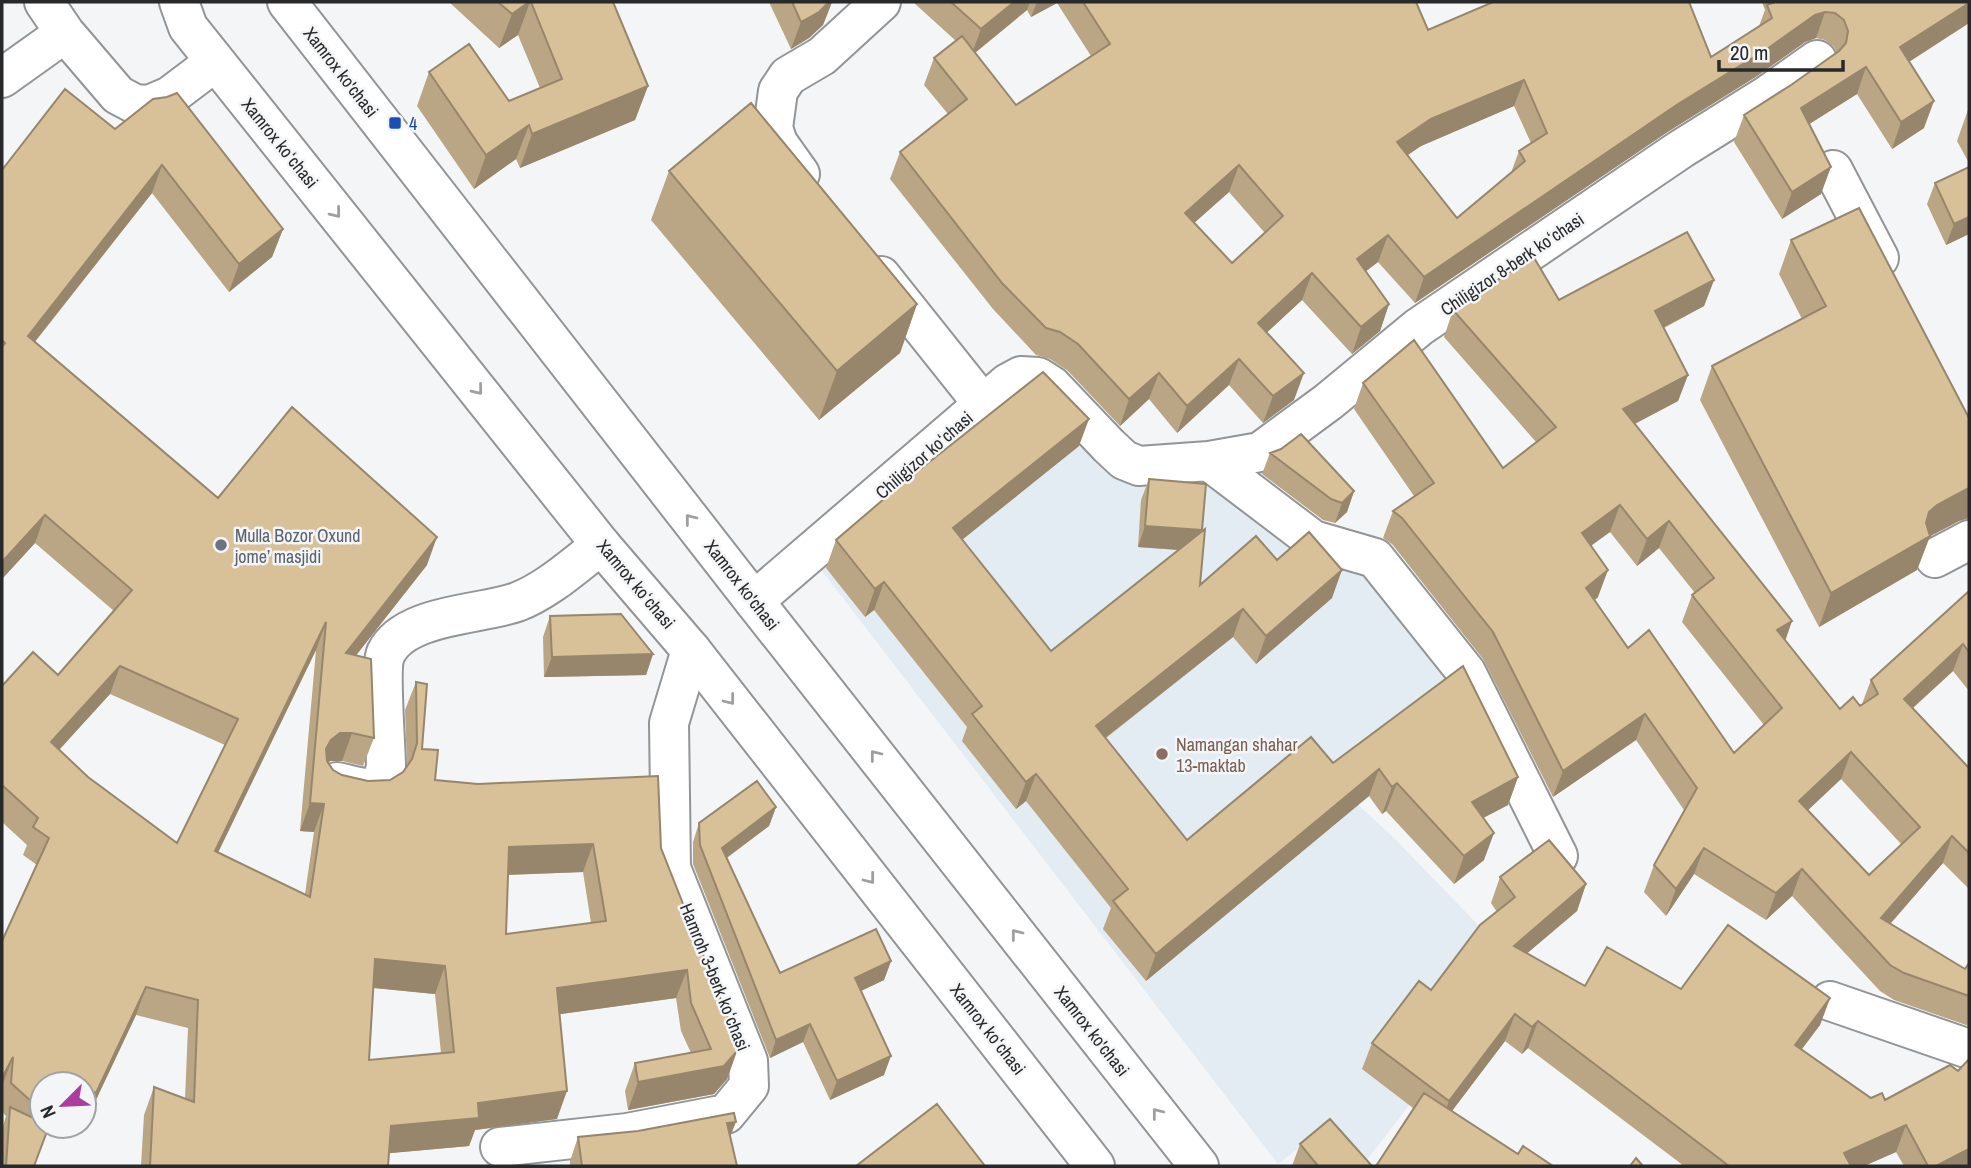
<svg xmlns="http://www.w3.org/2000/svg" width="1971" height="1168" font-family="'Archivo Narrow',sans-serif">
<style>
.built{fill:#e3ebf3}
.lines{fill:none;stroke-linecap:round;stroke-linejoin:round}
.minor-casing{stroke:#929496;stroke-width:42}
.major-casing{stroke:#929496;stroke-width:42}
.minor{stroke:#fff;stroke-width:38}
.major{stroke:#fff;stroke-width:38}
.wall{fill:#baa584;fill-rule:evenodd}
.shaded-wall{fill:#97866b}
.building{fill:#d8c099;stroke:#97866b;stroke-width:2;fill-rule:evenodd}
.oneway{stroke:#9e9f9f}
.transit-dot{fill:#1a4fb4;stroke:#f3f5f7;stroke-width:2.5}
.worship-dot{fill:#6b7280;stroke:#f3f5f7;stroke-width:2.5}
.education-dot{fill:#8d6e63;stroke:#f3f5f7;stroke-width:2.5}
.labels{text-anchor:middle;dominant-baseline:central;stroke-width:5;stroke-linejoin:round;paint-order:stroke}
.street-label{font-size:18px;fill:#28292a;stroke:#f3f5f7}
.transit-label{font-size:18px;fill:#164399;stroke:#f3f5f7;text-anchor:start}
.worship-label{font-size:18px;fill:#5b616d;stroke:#f3f5f7;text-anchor:start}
.education-label{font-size:18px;fill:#785e54;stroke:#f3f5f7;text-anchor:start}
</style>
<rect width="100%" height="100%" fill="#f3f5f7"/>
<path class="built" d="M1040 381 1140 487 1215 486 1273 523 1330 579 1355 560 1456 678 1330 779 1394 838 1482 929 1498 991 1362 1166 1320 1131 1278 1164 816 563Z"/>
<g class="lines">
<g class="minor-casing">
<path id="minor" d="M44 2 65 33 118 95 135 104 149 105 170 96 215 62
M2 78 65 33
M1833 170 1879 258
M800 174 778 143 773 128 778 91 788 76 822 56 881 2
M881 276 983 404
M1209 461 1313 540 1375 558 1466 672 1558 856
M1935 558 1969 540
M754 601 1008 383 1021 376 1038 377 1052 386 1109 446 1124 460 1139 466 1209 461 1260 452 1328 402 1419 327 1681 149 1769 94 1817 60
M337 782C362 787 380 798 386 766 386 746 379 667 386 653 405 614 481 615 517 602 548 590 575 565 601 545
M1830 1001 1969 1049
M500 1147 627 1133 726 1114 749 1086 748 1061 671 868 669 723 691 650"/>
</g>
<g class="major-casing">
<path id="major" d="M179 2 188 27 601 545 691 650 1095 1166
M287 2 754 601 1199 1166"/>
</g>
<use href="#minor" class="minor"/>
<use href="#major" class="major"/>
</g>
<path class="wall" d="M449 2H613L648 86 635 120 520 168 516 159 474 189 417 106 429 72 509 101 540 88 518 35 499 48Z
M769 2H832L823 25 809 38 791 49Z
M913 2H1416L1428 30 1490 3V2H1689L1711 57 1759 26 1765 10 1762 2H1969V23L1909 62 1924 128 1892 149 1857 94 1809 124 1821 194 1782 219 1734 142 1744 115 1791 85 1837 53 1834 47 1825 40 1816 38 1805 42 1757 76 1669 131 1415 303 1378 262 1366 271 1389 304 1380 331 1352 354 1302 300 1266 333 1294 400 1263 423 1229 385 1177 433 1149 399 1120 426 1068 371 1050 359 1036 355 993 309 890 179 900 152 948 114 924 85 934 58 956 41ZM1057 3 1091 56 1016 105 975 53 1027 10 1031 17ZM1514 106 1531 143 1519 151 1511 173 1457 218 1408 155 1421 146ZM1229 192 1265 233 1232 263 1194 223Z
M167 97 283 229 272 257 229 292 152 193 35 342 218 498 427 565 356 655 374 738 363 766 342 761H330L328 763 333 770 342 775 368 781 390 780 403 772 407 766 405 710 416 682 422 749 435 780 661 848 737 1051 727 1079 714 1094 628 1110 625 1091 635 1063 691 1053 681 1031 676 998 560 1014 557 1119 475 1130 469 1146 389 1153 388 1166H141L144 1115 154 1087 185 1099 188 1028 136 1015 86 1121H84V1084H42V1126L34 1166H2V1129L6 1116 2 1112V941L37 865 23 855 27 845 2 822V686L58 675 114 611 35 543 2 579V170L115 129ZM316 650 300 831 314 832 305 894 218 853ZM110 694 225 745 177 843 88 777 59 749ZM583 872 591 923 506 934 508 875ZM373 988 435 994 441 1053 369 1060Z
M1969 107V163L1957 141Z
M1969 167V234L1946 245 1927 204 1935 183Z
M669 171 917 304 900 353 819 420 651 220Z
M1791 240 1969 418V518L1959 521 1930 536 1917 570 1819 627 1700 400 1712 366 1802 319 1779 274Z
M1714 280 1704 306 1664 328 1688 375 1678 401 1635 424 1792 621 1785 640 1840 709 1862 704 1871 680 1969 591V691L1953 671 1913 708 1969 768V889L1943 863 1890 923 1965 969 1969 963V1026L1894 1000 1880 991 1792 896 1766 920 1694 874 1666 916 1644 892 1654 865 1684 810 1636 740 1553 797 1483 659 1392 544 1383 538 1393 511 1414 496 1354 409 1363 383 1503 468 1536 442 1444 337 1453 310 1559 300ZM1610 532 1637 566 1659 548 1695 593 1692 595 1682 622 1764 725 1734 753 1628 648 1595 600 1598 597 1591 545ZM1841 779 1902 845 1869 875 1808 810Z
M1079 446 962 540 1051 651 1178 550 1138 547 1141 500 1149 479 1202 530 1200 585 1277 560 1332 598 1256 664 1233 637 1106 738 1187 840 1333 763 1518 777 1508 805 1483 818 1484 860 1454 884 1386 811 1382 814 1369 796 1146 981 1103 929 1111 908 1026 801 1016 809 962 741 967 727 874 610 865 617 826 568 836 540Z
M1270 453 1354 491 1347 512 1335 523 1323 520 1262 474Z
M550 616 653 654 646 675 544 677 543 637Z
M776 807 769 826 727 858 780 973 891 961 884 980 861 991 884 1075 830 1100 803 1042 770 1058 693 864V842L699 823Z
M1500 877 1586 884 1577 911 1527 953 1585 986 1681 989 1830 998 1820 1025 1802 1049 1871 1098 1885 1100 1958 1071 1969 1166H1904L1896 1152 1864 1166H1684L1528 1048 1522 1054 1505 1041 1452 1111 1518 1154 1553 1166H1376L1413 1108 1362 1069 1372 1043 1431 990 1497 912 1491 903Z
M730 1136 737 1166H570V1161L578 1137Z
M1300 1144 1372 1166H1292Z"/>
<path class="shaded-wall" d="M530 2 518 35 499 48 512 14Z
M829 2H832L823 25 809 38 791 49 801 22Z
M1014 2H1030L1027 10 971 56 981 29Z
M1037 2H1058L1057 3 1031 17Z
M1969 3V23L1890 74 1900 47Z
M1825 12 1816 38 1805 42 1757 76 1669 131 1415 303 1424 277 1678 104 1815 15Z
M1866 67 1857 94 1792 135 1801 108Z
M1524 80 1514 106 1421 146 1388 168 1397 142 1431 119Z
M648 86 635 120 520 168 532 134Z
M1934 101 1924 128 1892 149 1901 122Z
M529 125 516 159 474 189 486 155Z
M162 165 152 193 17 364 28 336Z
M1239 165 1229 192 1175 240 1185 213Z
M1831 167 1821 194 1782 219 1792 192Z
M1969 217V234L1946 245 1954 224Z
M283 229 272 257 229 292 239 264Z
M1388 235 1378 262 1348 285 1357 259Z
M1312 273 1302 300 1248 350 1258 323Z
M1714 280 1704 306 1645 337 1655 311Z
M917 304 900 353 819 420 837 371Z
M1389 304 1380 331 1352 354 1361 327Z
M1239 359 1229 385 1177 433 1187 406Z
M1159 373 1149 399 1120 426 1129 399Z
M1304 373 1294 400 1263 423 1273 396Z
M1688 375 1678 401 1613 435 1623 409Z
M1089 419 1079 446 943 555 953 528Z
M1969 488V518L1959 521 1925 539 1930 536 1917 570 1819 627 1831 593 1937 505Z
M1354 491 1347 512 1335 523 1342 503Z
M1620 505 1610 532 1573 559 1582 533Z
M45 515 35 543 2 579V562Z
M1669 521 1659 548 1637 566 1647 539Z
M1145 526 1202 530 1195 551 1138 547Z
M437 537 427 565 336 681 346 653Z
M1342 570 1332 598 1256 664 1266 636Z
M1608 570 1598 597 1577 614 1586 588Z
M884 582 874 610 865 617 875 589Z
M1243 609 1233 637 1086 753 1096 726Z
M1792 621 1783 647 1777 630Z
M326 622 316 650 205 879 215 851Z
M1963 644 1953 671 1894 725 1904 699Z
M653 654 646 675 544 677 552 657Z
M120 666 110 694 41 770 51 742Z
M1645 714 1636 740 1553 797 1563 771Z
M340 733H352L342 761H330L321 768 326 749 331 740Z
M1851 752 1841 779 1790 827 1799 801Z
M1379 769 1369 796 1146 981 1156 954Z
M1036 774 1026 801 1016 809 1026 782Z
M1518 777 1508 805 1462 829 1472 802Z
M1397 783 1386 811 1382 814 1392 787Z
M310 803 324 804 314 832 300 831Z
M776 807 769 826 715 866 722 848Z
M1494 833 1484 860 1454 884 1464 856Z
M1952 836 1943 863 1872 945 1881 918Z
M593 844 583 872 499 875 509 847Z
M1704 848 1694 874 1666 916 1676 889Z
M1802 869 1792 896 1766 920 1776 893Z
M1586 884 1577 911 1505 972 1514 946Z
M375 959 445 966 435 994 365 987Z
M891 961 884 980 848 997 855 978Z
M687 970 676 998 547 1016 557 988Z
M146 987 136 1015 86 1121 96 1093Z
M1830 998 1820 1025 1785 1071 1795 1045Z
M1515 1014 1505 1041 1439 1128 1449 1101Z
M1538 1021 1528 1048 1522 1054 1532 1027Z
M810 1024 803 1042 770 1058 776 1040Z
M737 1051 727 1079 714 1094 628 1110 638 1082Z
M891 1056 884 1075 830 1100 837 1081Z
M13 1057 2 1086V1080L3 1076Z
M567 1091 557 1119 475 1130 469 1146 381 1154 391 1126 478 1103Z
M736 1122 727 1145V1123Z
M1906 1125 1896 1152 1864 1166H1839L1844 1153Z
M1969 1149V1166H1936Z"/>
<path class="building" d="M498 2H529L512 14Z
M531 2H613L648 86 532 134 529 125 486 155 429 72 469 44 509 101 562 79Z
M792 2H829L819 12 801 22Z
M951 2H1014L981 29Z
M1083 2H1416L1428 30 1493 2H1689L1711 57 1772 18 1767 5 1775 2H1969V3L1900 47 1934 101 1901 122 1866 67 1801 108 1831 167 1792 192 1744 115 1791 85 1839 51 1846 43 1848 31 1844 20 1835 13 1825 12 1815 15 1767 49 1678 104 1424 277 1388 235 1357 259 1389 304 1361 327 1312 273 1258 323 1304 373 1273 396 1239 359 1187 406 1159 373 1129 399 1078 344 1060 332 1046 328 1002 283 900 152 967 99 934 58 962 36 1016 105 1110 44ZM1524 80 1547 133 1519 151 1525 161 1457 218 1397 142 1431 119ZM1239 165 1283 216 1232 263 1185 213Z
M65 89 115 129 153 99 167 97 177 93 283 229 239 264 162 165 28 336 218 498 292 407 437 537 346 653 371 659 374 738 352 733H340L331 740 326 749 327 761 333 770 342 775 368 781 390 780 403 772 412 759 417 743 416 682 427 684 422 749 438 750 435 780 478 784 658 776 661 848 736 1038 737 1051 724 1066 638 1082 635 1063 711 1049 691 1003 687 970 557 988 567 1091 478 1103 479 1118 391 1126 388 1166H150L154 1087 194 1102 198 1000 146 987 96 1093 84 1089V1084H70L64 1082V1084H42V1111L11 1083 13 1057 3 1076 2 1074V941L49 838 33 827 38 818 2 785V686L33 652 58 675 132 590 45 515 2 562V347L5 343 2 340V170ZM326 622 310 803 324 804 310 897 215 851ZM120 666 238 719 177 843 88 777 51 742ZM593 844 606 921 506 934 509 847ZM375 959 445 966 454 1052 369 1060Z
M751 103 917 304 837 371 669 171Z
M1969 167V217L1954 224 1935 183Z
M1859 208 1969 418V488L1937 505 1929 512 1926 523 1930 536 1831 593 1712 366 1826 306 1791 240Z
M1687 232 1714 280 1655 311 1688 375 1623 409 1792 621 1777 630 1840 709 1853 697 1860 706 1878 694 1871 680 1969 591V652L1963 644 1904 699 1969 768V853L1952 836 1881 918 1965 969 1969 963V996L1904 973 1890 965 1802 869 1776 893 1704 848 1676 889 1654 865 1697 788 1645 714 1563 771 1493 632 1402 518 1393 511 1434 483 1363 383 1414 340 1503 468 1556 427 1453 310 1533 256 1559 300ZM1620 505 1647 539 1669 521 1714 578 1692 595 1782 708 1734 753 1649 630 1628 648 1586 588 1608 570 1582 533ZM1851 752 1920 827 1869 875 1799 801Z
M1043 372 1089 419 953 528 1051 651 1205 529 1200 585 1256 536 1277 560 1309 532 1342 570 1266 636 1243 609 1096 726 1187 840 1311 737 1333 763 1463 666 1518 777 1472 802 1494 833 1464 856 1397 783 1392 787 1379 769 1156 954 1113 901 1128 889 1036 774 1026 782 972 714 982 706 884 582 875 589 836 540 899 486Z
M1301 434 1354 491 1342 503 1331 499 1270 453 1281 449Z
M1149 479 1206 484 1202 530 1145 526Z
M621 614 653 654 552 657 550 616Z
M757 781 776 807 722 848 780 973 876 929 891 961 855 978 891 1056 837 1081 810 1024 776 1040 700 845 699 823Z
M1549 840 1586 884 1514 946 1585 986 1607 947 1681 989 1728 925 1830 998 1795 1045 1871 1098 1882 1093 1885 1100 1950 1065 1958 1071 1969 1059V1149L1936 1166H1928L1906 1125 1844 1153 1851 1166H1729L1538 1021 1532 1027 1515 1014 1449 1101 1372 1043 1419 981 1431 990 1480 925 1515 897 1500 877Z
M1424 1093 1518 1154 1523 1146 1553 1166H1376Z
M937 1104 985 1166H856Z
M10 1107 42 1122V1126H49L34 1166H6Z
M734 1113 736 1122 727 1123 737 1166H582L578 1137 638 1131Z
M1330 1119 1372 1166H1318L1300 1144Z
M1636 1158 1643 1166H1630Z"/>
<defs><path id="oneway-chevron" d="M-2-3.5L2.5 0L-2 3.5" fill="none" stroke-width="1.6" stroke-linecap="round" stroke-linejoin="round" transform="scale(1.75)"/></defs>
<g class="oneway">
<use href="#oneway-chevron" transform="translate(336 213) rotate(51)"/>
<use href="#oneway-chevron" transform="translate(478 390) rotate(51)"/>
<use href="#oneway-chevron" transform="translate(690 519) rotate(-128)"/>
<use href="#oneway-chevron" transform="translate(730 700) rotate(52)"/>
<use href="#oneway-chevron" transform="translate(875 755) rotate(-128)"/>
<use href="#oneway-chevron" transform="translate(870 879) rotate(52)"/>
<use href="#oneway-chevron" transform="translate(1016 934) rotate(-128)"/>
<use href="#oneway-chevron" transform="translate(1157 1113) rotate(-128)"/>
</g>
<rect class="transit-dot" x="388" y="116" width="14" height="14" rx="3.5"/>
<circle class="worship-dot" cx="221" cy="545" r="7"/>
<circle class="education-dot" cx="1162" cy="754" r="7"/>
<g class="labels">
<g class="street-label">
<text transform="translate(341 72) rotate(52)">Xamrox ko'chasi</text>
<text transform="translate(280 143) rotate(51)">Xamrox koʻchasi</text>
<text transform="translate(1512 264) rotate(-34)">Chiligizor 8-berk koʻchasi</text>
<text transform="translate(924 455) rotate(-41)">Chiligizor koʻchasi</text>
<text transform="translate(636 584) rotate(50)">Xamrox koʻchasi</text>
<text transform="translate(742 585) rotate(52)">Xamrox ko'chasi</text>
<text transform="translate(715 977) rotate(68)">Hamroh 3-berk koʻchasi</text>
<text transform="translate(988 1029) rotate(52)">Xamrox koʻchasi</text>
<text transform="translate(1092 1031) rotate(52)">Xamrox ko'chasi</text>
</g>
<g class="transit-label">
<text x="409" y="123">4</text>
</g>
<g class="worship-label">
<text x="235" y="535">Mulla Bozor Oxund<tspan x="235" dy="21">jome’ masjidi</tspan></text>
</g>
<g class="education-label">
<text x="1176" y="744">Namangan shahar<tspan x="1176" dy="21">13-maktab</tspan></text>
</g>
</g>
<rect width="1971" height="1168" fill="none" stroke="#28292a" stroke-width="7"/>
<g transform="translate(63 1105) rotate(246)"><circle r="33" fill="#f3f5f7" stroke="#a2a3a5" stroke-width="2"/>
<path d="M0-5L12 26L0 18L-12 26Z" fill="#a93e9f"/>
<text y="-10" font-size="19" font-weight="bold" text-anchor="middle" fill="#28292a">N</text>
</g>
<path d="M1719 60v10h124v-10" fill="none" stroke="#28292a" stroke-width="3.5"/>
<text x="1730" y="60" font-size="21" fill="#28292a" stroke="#f3f5f7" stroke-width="5" paint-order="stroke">20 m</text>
</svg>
